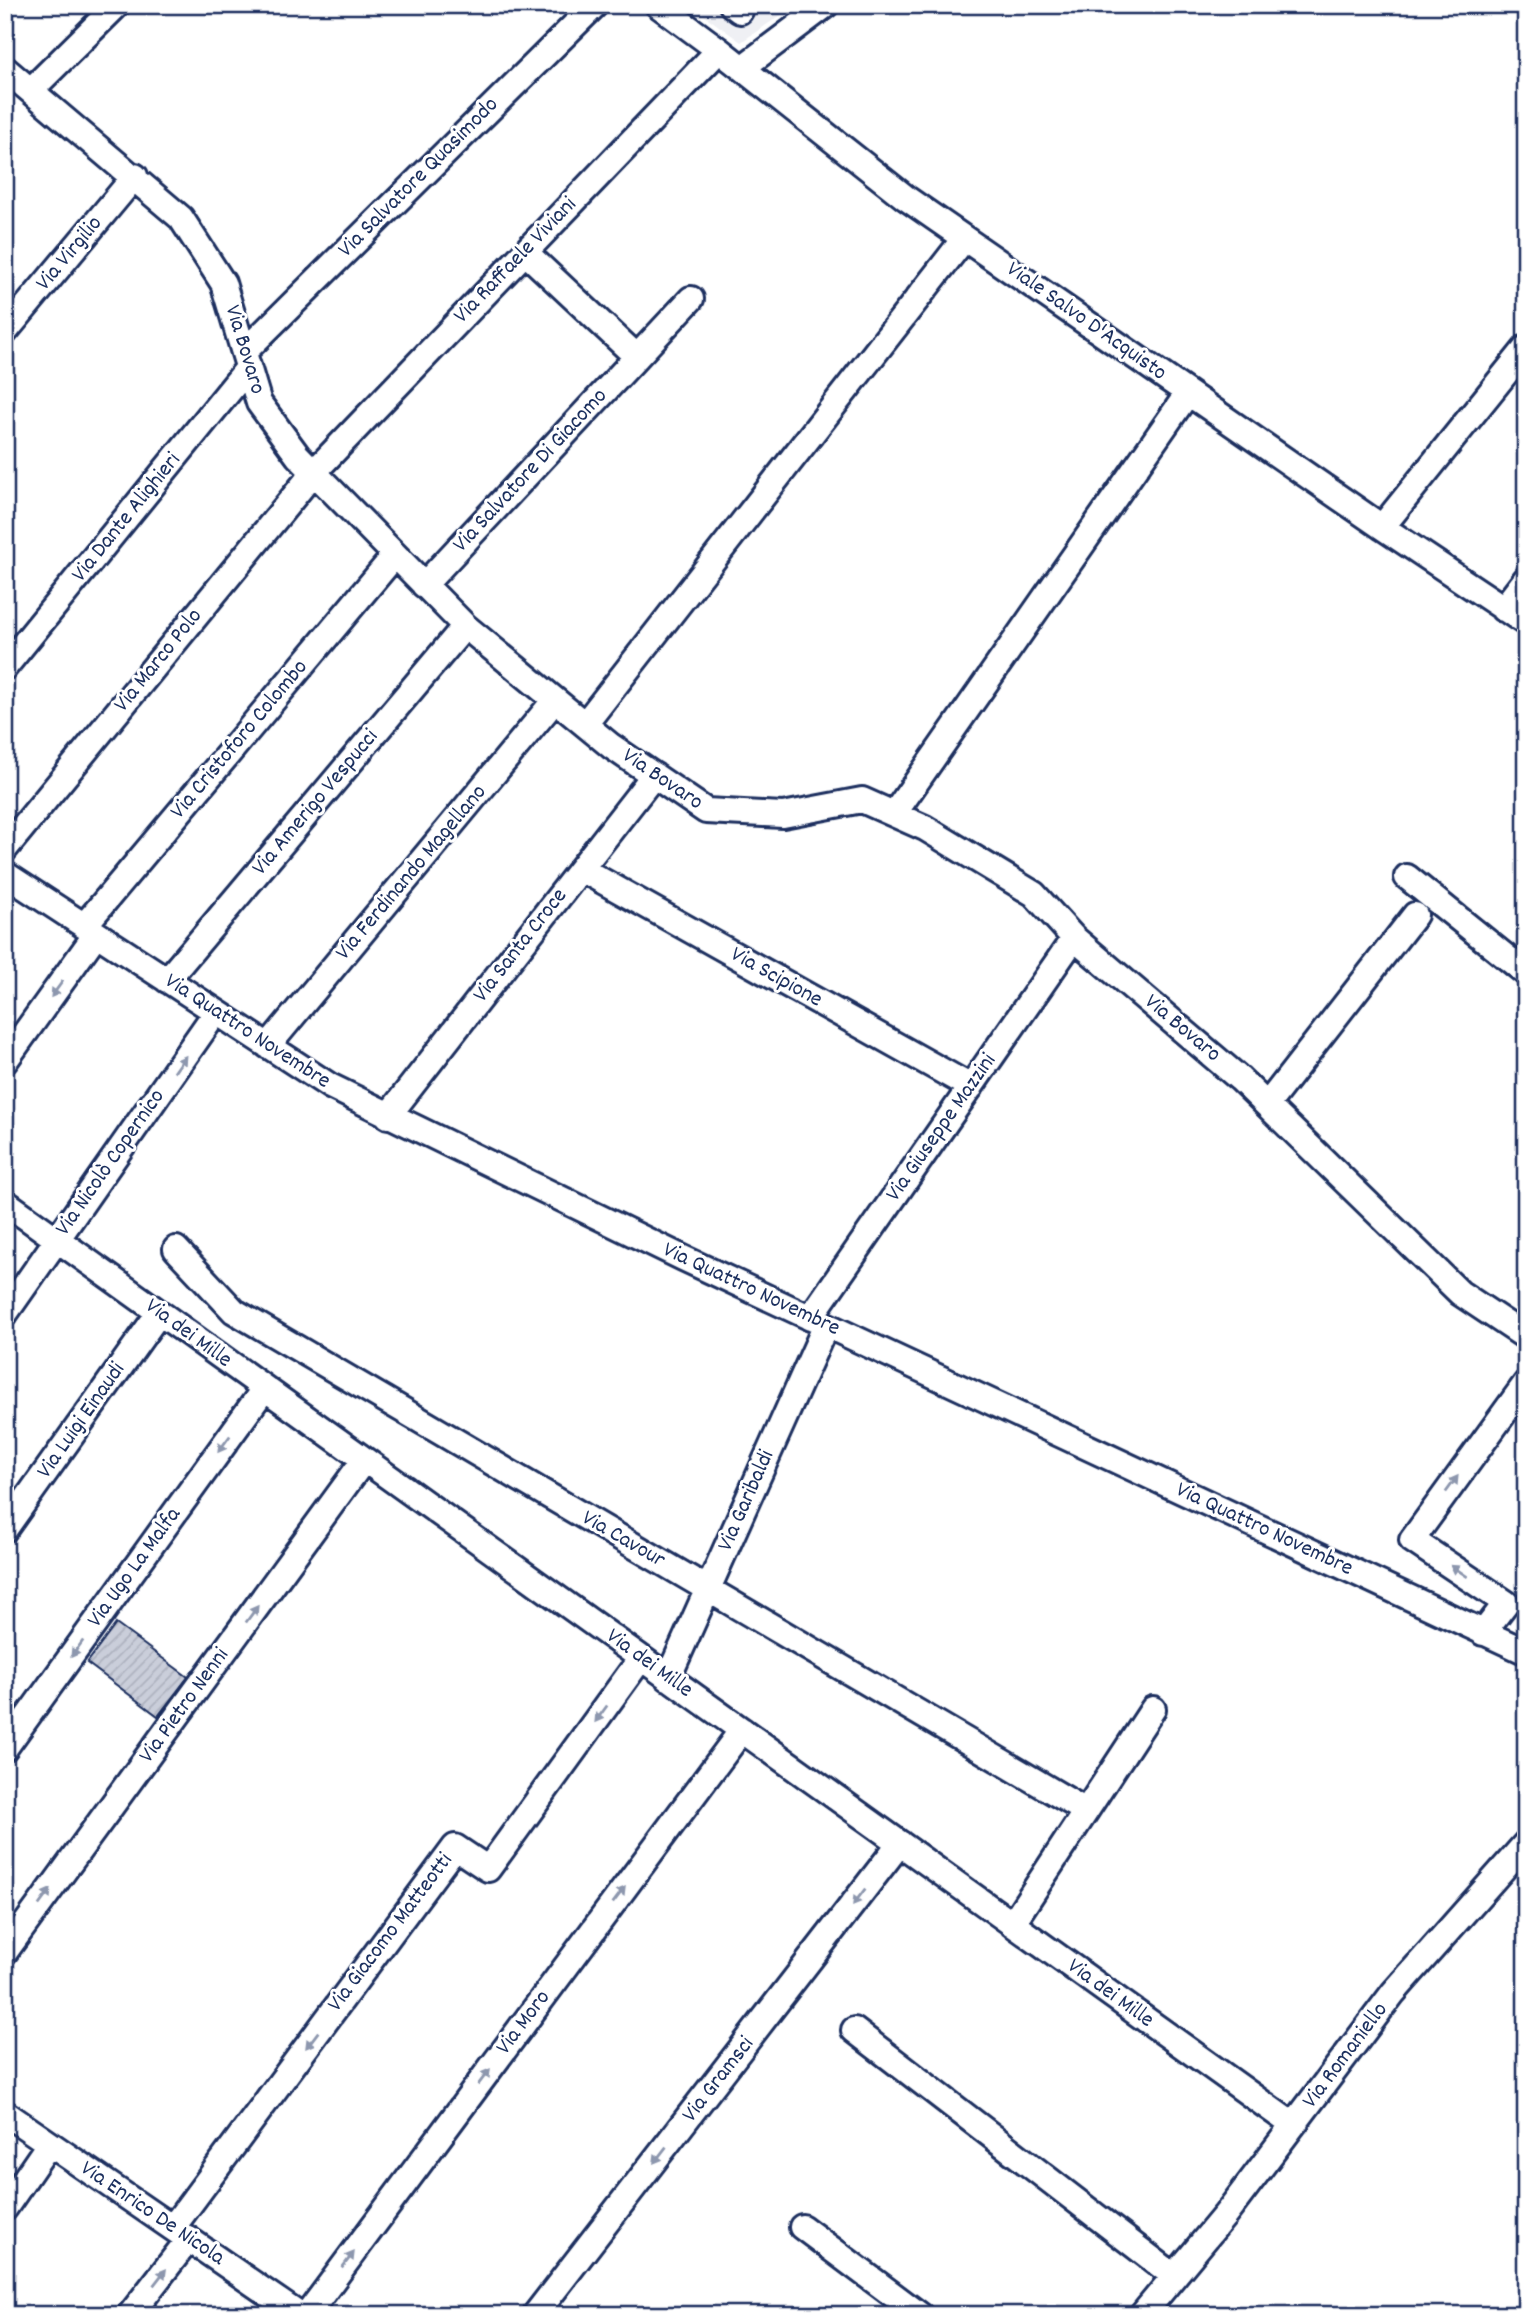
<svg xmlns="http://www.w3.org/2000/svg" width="1531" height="2320" font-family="Dekko,sans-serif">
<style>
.built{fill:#eff0f4}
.shadow{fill:#0003}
.building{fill:url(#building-hatch);stroke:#1b2f5e;stroke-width:2}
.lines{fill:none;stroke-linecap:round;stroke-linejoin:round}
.minor-casing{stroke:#1b2f5e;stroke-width:30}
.minor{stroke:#fff;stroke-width:24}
.oneway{fill:#8d97ae}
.labels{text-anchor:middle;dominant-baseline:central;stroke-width:6;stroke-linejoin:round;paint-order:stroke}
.street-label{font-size:23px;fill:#1b2f5e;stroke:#fff}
</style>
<defs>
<pattern id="building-hatch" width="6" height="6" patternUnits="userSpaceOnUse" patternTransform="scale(1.75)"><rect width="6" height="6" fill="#caceda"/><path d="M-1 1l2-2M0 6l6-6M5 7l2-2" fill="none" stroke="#adb1be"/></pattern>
</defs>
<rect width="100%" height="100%" fill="#fff"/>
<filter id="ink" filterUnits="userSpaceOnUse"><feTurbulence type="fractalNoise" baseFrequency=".0143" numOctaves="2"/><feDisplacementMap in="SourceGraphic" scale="14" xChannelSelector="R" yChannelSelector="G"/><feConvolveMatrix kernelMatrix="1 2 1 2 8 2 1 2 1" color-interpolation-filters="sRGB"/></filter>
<g filter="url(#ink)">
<path class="built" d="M690 5H796L741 42Z"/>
<path class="shadow" d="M89 1663 186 1678 195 1686 167 1723Z"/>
<path class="building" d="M116 1624 188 1677 158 1716 87 1663Z"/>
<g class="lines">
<g class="minor-casing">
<path id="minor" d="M658 5 719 50 906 198 1382 527 1526 623
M732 5 740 11
M742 68 826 5
M5 69 181 218 223 283 259 403 298 456 465 626 611 746 706 811 783 815 862 800 925 828 1034 894 1074 938 1240 1079 1460 1293 1526 1337
M31 90 117 5
M525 252 637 357
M5 332 135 176
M244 352 595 5
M1382 527 1526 348
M424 585 691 299
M1503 609 1526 579
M5 667 248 368
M585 724 964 239
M894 814 1188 393
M5 849 314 472 719 50
M581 869 971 1087
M5 874 330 1086 683 1258 1526 1652
M1407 877 1526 973
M84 926 395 555
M167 980 465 626
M268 1046 555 700
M5 1061 96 934
M1267 1105 1415 915
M388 1116 654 775
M5 1202 1293 2125
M176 1249 234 1311 1086 1811
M5 1314 216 1012
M810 1318 1074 938
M5 1529 159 1313
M1483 1633 1506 1603 1412 1540 1526 1383
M668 1678 826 1325
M5 1748 264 1389
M1012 1924 1153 1709
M5 1952 364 1460
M854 2030 1174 2276
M5 2113 299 2315
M5 2208 49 2144
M173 2227 455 1847 488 1869 641 1658
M802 2227 920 2315
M130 2315 189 2239
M307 2315 742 1730
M535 2315 900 1843
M1142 2315 1226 2214 1393 1993 1526 1843"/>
</g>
<use href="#minor" class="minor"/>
</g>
<defs><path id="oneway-solid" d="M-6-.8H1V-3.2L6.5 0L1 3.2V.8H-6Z" transform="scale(1.75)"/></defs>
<g class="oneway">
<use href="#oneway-solid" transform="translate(57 989) rotate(126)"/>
<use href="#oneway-solid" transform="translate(180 1064) rotate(-55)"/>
<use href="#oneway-solid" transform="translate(224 1444) rotate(126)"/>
<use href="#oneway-solid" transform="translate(1452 1484) rotate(-54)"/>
<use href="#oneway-solid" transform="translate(1459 1571) rotate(-146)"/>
<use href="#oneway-solid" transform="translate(252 1614) rotate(-54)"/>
<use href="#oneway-solid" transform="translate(77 1649) rotate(126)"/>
<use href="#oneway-solid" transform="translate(601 1714) rotate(126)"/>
<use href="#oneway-solid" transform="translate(619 1895) rotate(-53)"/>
<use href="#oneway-solid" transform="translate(45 1897) rotate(-54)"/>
<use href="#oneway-solid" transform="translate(859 1897) rotate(127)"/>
<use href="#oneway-solid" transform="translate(312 2040) rotate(127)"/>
<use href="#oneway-solid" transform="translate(484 2077) rotate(-53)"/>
<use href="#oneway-solid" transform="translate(660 2155) rotate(128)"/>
<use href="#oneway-solid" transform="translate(348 2260) rotate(-53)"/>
<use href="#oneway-solid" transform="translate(160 2277) rotate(-52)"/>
</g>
</g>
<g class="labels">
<g class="street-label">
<text transform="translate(419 178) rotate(-45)">Via Salvatore Quasimodo</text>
<text transform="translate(70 254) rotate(-50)">Via Virgilio</text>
<text transform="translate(516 261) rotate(-46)">Via Raffaele Viviani</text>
<text transform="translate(1086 322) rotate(35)">Viale Salvo D'Acquisto</text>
<text transform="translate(244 350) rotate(73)">Via Bovaro</text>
<text transform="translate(531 471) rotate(-47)">Via Salvatore Di Giacomo</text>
<text transform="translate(127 518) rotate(-51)">Via Dante Alighieri</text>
<text transform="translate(159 661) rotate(-51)">Via Marco Polo</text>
<text transform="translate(240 740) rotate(-50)">Via Cristoforo Colombo</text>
<text transform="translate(662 780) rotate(34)">Via Bovaro</text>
<text transform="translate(316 803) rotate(-50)">Via Amerigo Vespucci</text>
<text transform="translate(412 873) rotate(-50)">Via Ferdinando Magellano</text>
<text transform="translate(521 946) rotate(-52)">Via Santa Croce</text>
<text transform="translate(776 978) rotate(29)">Via Scipione</text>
<text transform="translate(1182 1029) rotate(40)">Via Bovaro</text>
<text transform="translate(247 1032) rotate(33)">Via Quattro Novembre</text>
<text transform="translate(942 1128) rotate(-55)">Via Giuseppe Mazzini</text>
<text transform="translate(111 1163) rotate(-55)">Via Nicolò Copernico</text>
<text transform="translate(751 1290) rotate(25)">Via Quattro Novembre</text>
<text transform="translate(188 1334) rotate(36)">Via dei Mille</text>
<text transform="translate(82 1421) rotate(-55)">Via Luigi Einaudi</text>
<text transform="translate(747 1501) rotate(-66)">Via Garibaldi</text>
<text transform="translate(1264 1530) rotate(25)">Via Quattro Novembre</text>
<text transform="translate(623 1540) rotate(30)">Via Cavour</text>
<text transform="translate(135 1568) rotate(-54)">Via Ugo La Malfa</text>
<text transform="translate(649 1664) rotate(36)">Via dei Mille</text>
<text transform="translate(185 1706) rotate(-54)">Via Pietro Nenni</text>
<text transform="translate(391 1933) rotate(-53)">Via Giacomo Matteotti</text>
<text transform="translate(1110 1994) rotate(36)">Via dei Mille</text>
<text transform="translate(524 2023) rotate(-53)">Via Moro</text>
<text transform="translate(1346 2056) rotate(-53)">Via Romaniello</text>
<text transform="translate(719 2080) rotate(-52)">Via Gramsci</text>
<text transform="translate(152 2214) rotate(34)">Via Enrico De Nicola</text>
</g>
</g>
<rect width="1531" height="2320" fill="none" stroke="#fff" stroke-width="28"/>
<rect x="14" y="14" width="1503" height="2292" fill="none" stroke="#1b2f5e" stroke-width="2.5" filter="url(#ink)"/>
</svg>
